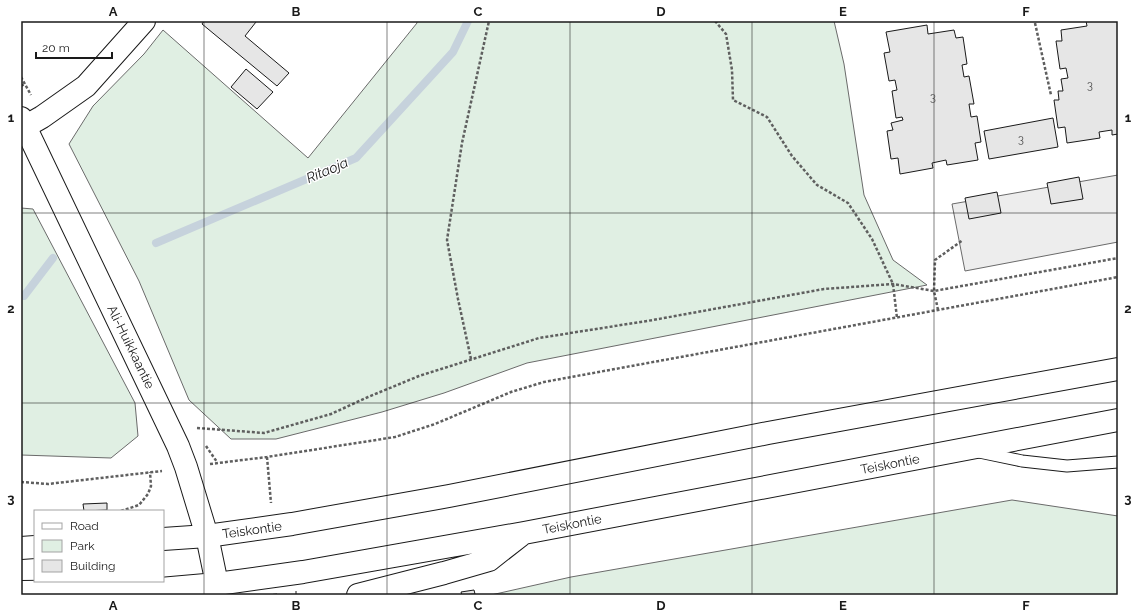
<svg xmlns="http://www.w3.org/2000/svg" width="1139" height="616" font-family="Raleway,sans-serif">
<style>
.green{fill:#e0efe3;stroke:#6a6a6a}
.parking{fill:#ededed;stroke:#6a6a6a}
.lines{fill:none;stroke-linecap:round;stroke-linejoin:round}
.stream{stroke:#c6d2dc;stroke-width:8}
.building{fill:#e6e6e6;stroke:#1a1a1a}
.service-casing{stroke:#1a1a1a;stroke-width:13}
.minor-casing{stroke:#1a1a1a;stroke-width:24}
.tertiary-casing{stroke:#1a1a1a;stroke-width:24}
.trunk-casing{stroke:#1a1a1a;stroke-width:24}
.path{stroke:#5f5f5f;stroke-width:2.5;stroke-dasharray:3 2;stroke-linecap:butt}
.service{stroke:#fff;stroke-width:11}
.minor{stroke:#fff;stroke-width:22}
.tertiary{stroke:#fff;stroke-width:22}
.trunk{stroke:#fff;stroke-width:22}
.fence{stroke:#1a1a1a;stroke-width:1;stroke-dasharray:5 2;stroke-linecap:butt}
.grid{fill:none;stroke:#1a1a1a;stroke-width:1;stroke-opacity:0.55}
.labels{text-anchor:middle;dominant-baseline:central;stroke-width:3;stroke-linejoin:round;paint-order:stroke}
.number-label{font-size:11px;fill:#4d4d4d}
.street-label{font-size:13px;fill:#1a1a1a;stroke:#fff}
.water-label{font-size:14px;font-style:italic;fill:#1a1a1a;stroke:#fff}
.neatline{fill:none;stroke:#1a1a1a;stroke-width:1.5}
.grid-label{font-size:13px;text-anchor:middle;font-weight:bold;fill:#1a1a1a}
</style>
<rect width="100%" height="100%" fill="#fff"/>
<path class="green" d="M417 21H834L844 64 864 195 893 260 927 285 527 363 444 393 382 412 276 439H231L189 400 139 281 69 144 93 106 144 54 163 30 308 158 417 23Z
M21 208 33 209 135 403 138 436 111 458 21 455Z
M1012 500 1118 516V595H491L571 577Z"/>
<path class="parking" d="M1118 175V242L965 271 952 204Z"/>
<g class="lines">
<path class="stream" d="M156 243 356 158 453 52 468 21
M21 295 24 296 53 258"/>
</g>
<path class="building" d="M204 21H255L256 22 245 36 289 73 277 86 202 24Z
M1086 21H1118V134L1112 135V130L1099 132 1100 138 1067 143 1065 127 1058 128 1054 100H1059L1058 91H1063L1061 79 1068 78 1066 68 1060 69 1056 41H1062L1061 30 1087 26Z
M927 25 928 34 954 30 956 38 963 37 967 64 962 65 964 77 969 76 974 104H969L971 117 977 116 981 142 975 143 978 160 947 165 946 160 932 163 933 168 900 174 898 158 891 159 887 131 893 130 891 123 903 120 902 117 896 118 892 91 897 90 895 80 889 81 884 53 890 52 886 32Z
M246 69 273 92 257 109 231 87Z
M1053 118 1058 147 989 159 984 131Z
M1079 177 1083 199 1051 204 1047 183Z
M997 192 1001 213 969 219 965 198Z
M107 503V510L84 511 83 504Z
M474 590 475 594 462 595 461 592Z"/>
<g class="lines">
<g class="service-casing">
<path id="service" d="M979 452 1022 461 1067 466 1118 462"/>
</g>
<g class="minor-casing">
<path id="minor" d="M21 129 42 117 86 86 144 21"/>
</g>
<g class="tertiary-casing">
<path id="tertiary" d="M21 118 178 446 186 467 207 536 217 584"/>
</g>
<g class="trunk-casing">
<path id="trunk" d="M163 539 207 536 292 524 449 496 768 433 1118 369
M21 548 35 547
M21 592 107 591 160 589 217 584 303 572 524 533 1118 420
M358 595 444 573 489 560 521 535"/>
</g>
<path class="path" d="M715 21 726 34 732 70 733 100 767 117 792 156 817 185 848 203 872 239 893 284 897 318
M1035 23 1051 95
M21 77 31 95
M21 86 25 84
M938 310 934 291 935 260 963 240
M471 359 458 299 447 240 462 143 489 21
M197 428 264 433 331 414 368 397 419 376 539 338 653 320 824 289 893 284 934 291 1118 258
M206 446 217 462
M267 457 271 503
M210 464 267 457 395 437 435 424 511 392 544 382 1118 277
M21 482 48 484 162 471
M121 511 139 505 148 494 151 486 150 472"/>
<use href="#service" class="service"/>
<use href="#minor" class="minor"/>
<use href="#tertiary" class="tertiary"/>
<use href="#trunk" class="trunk"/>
<path class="fence" d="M296 591V595
M266 595 277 594"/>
</g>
<path class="grid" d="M204 21V595M387 21V595M570 21V595M752 21V595M934 21V595M21 213H1118M21 403H1118"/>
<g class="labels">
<g class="number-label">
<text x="1090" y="85">3</text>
<text x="933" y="97">3</text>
<text x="1021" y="139">3</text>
</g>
<g class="street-label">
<text transform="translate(131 347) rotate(64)">Ali-Huikkaantie</text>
<text transform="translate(890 464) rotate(-11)">Teiskontie</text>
<text transform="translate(572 524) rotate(-11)">Teiskontie</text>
<text transform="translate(252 530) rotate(-8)">Teiskontie</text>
</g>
<g class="water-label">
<text transform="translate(327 170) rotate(-23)">Ritaoja</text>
</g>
</g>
<rect width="1139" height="616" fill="none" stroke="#ffffff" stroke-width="44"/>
<rect x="34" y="510" width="130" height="72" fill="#ffffff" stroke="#a3a3a3"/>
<rect x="42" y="523" width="20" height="6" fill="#ffffff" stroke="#a3a3a3"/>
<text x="70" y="530" font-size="12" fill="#1a1a1a">Road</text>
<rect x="42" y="540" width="20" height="12" fill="#e0efe3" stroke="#a3a3a3"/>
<text x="70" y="550" font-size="12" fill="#1a1a1a">Park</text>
<rect x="42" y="560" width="20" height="12" fill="#e6e6e6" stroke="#a3a3a3"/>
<text x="70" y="570" font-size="12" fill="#1a1a1a">Building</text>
<path d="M36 52v6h76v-6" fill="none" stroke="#1a1a1a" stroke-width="2"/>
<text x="42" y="52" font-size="12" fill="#1a1a1a" stroke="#ffffff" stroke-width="3" paint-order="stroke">20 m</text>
<rect x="22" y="22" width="1095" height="572" class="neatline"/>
<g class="grid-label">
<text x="113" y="16">A</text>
<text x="296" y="16">B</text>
<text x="478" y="16">C</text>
<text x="661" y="16">D</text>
<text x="843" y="16">E</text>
<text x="1026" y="16">F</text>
<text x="11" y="122">1</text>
<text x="1128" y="122">1</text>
<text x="11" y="313">2</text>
<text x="1128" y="313">2</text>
<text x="11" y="503">3</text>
<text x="1128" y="503">3</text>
<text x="113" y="610">A</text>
<text x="296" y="610">B</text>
<text x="478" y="610">C</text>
<text x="661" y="610">D</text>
<text x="843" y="610">E</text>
<text x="1026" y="610">F</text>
</g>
</svg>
